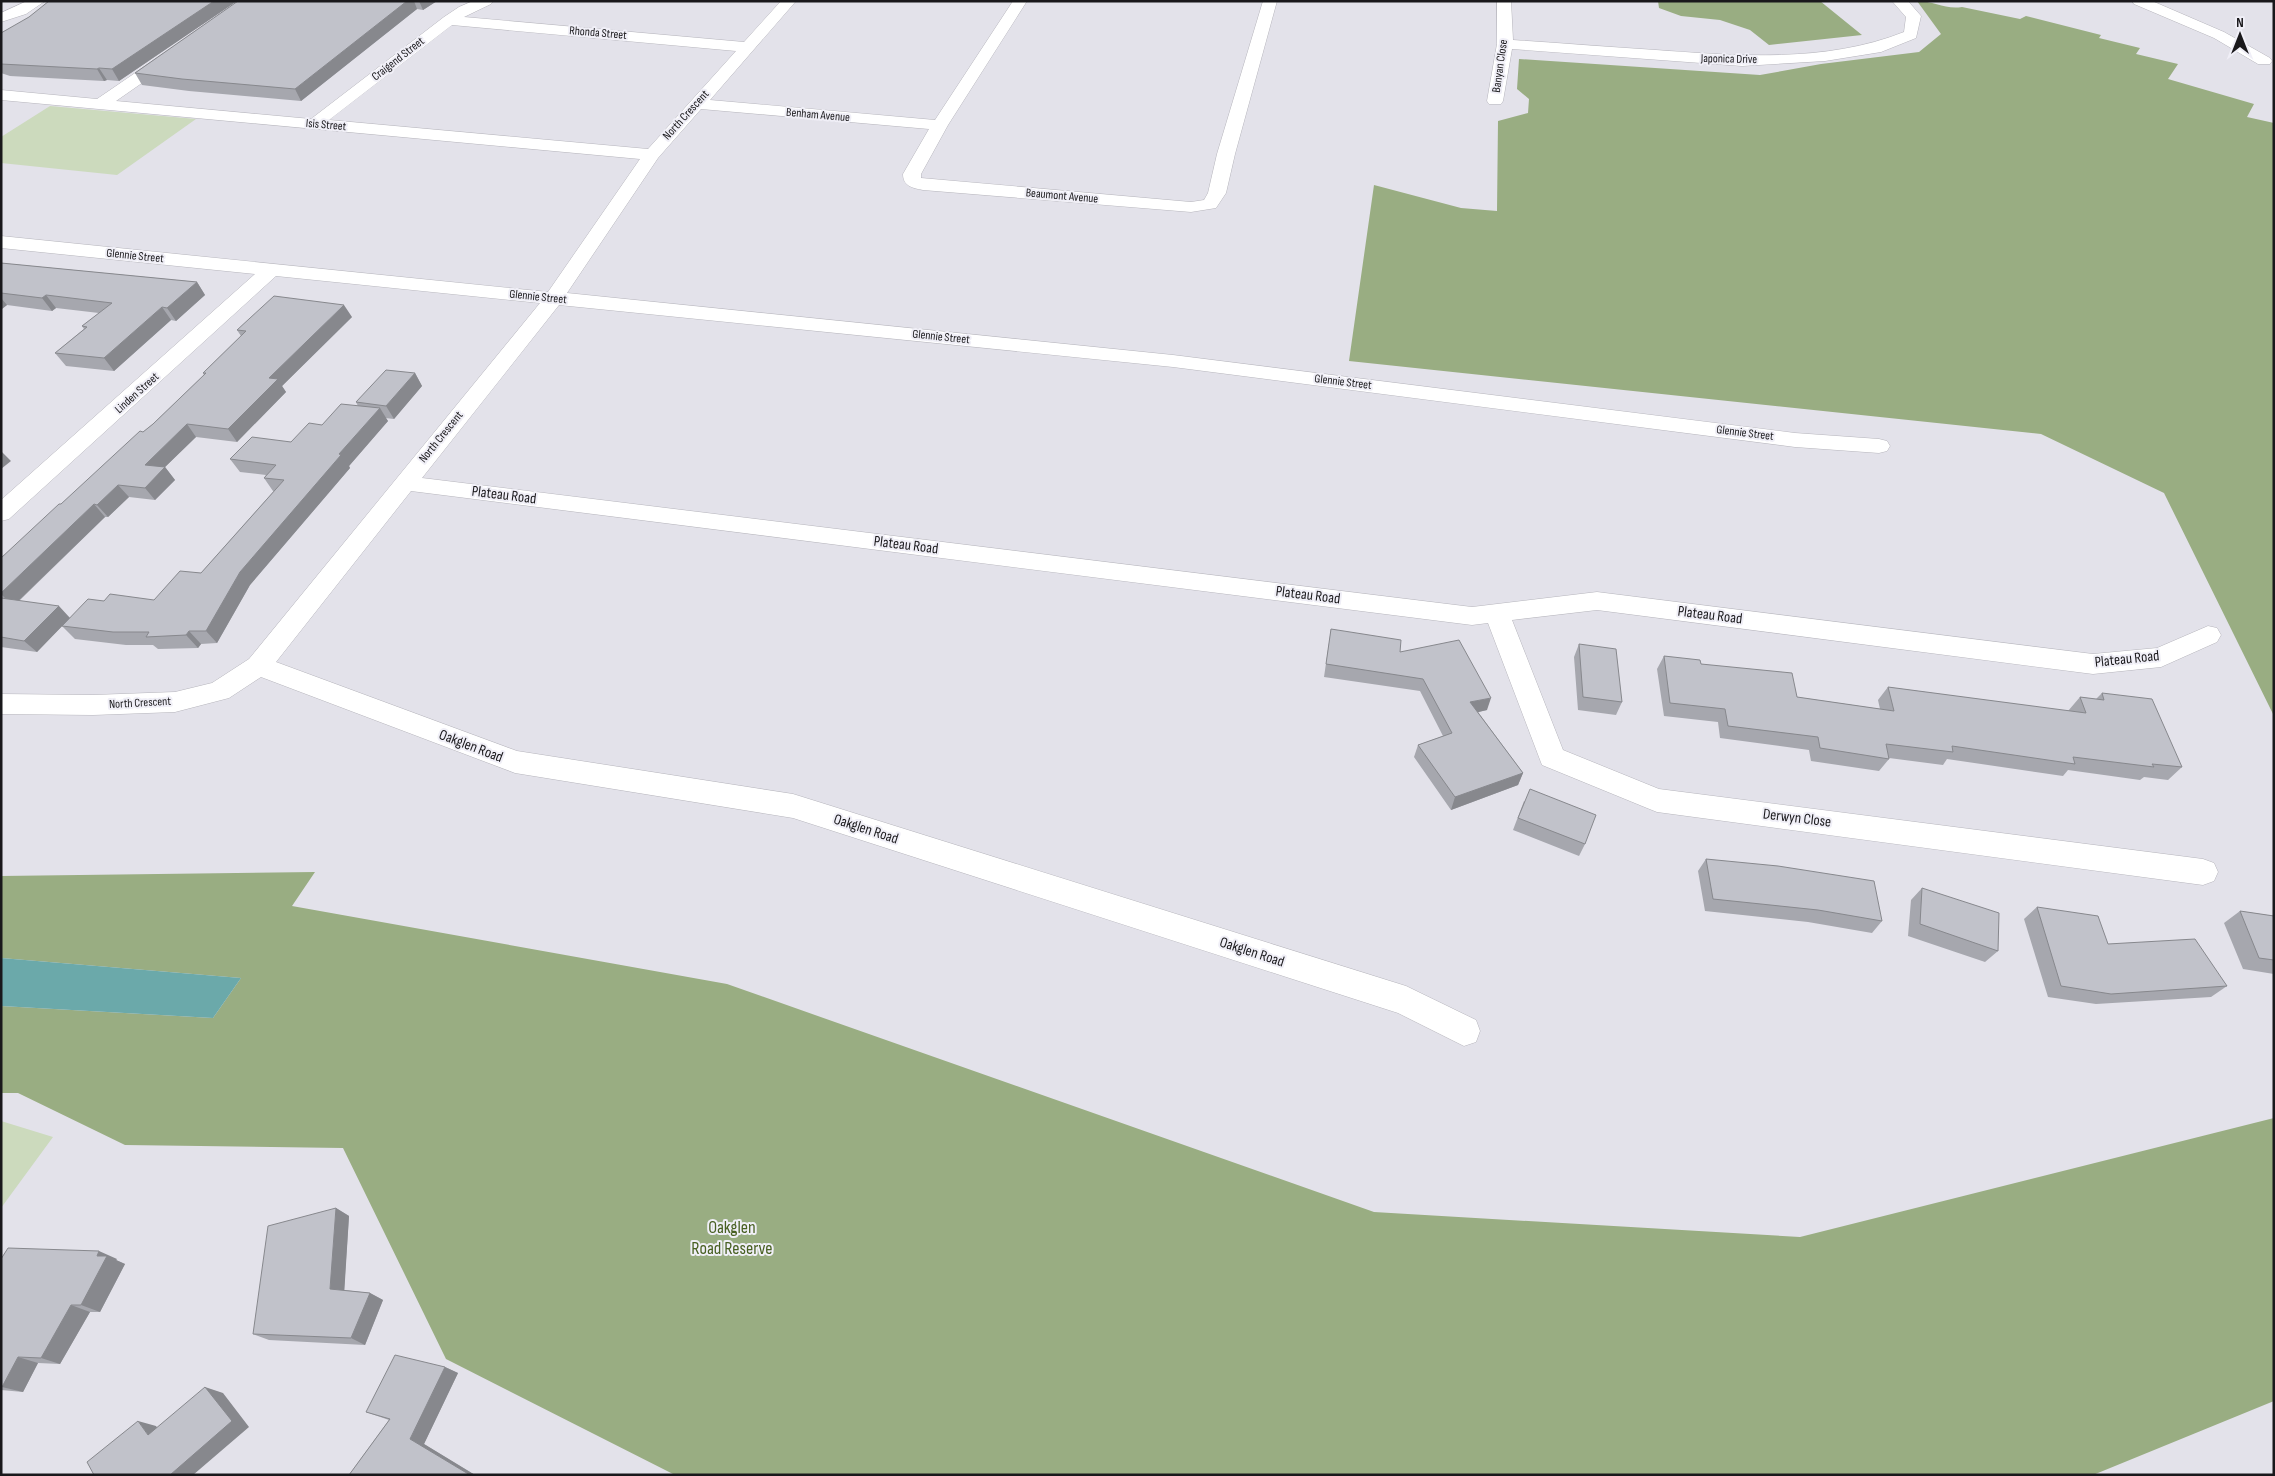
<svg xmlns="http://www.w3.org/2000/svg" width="2275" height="1476" font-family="'Sofia Sans Condensed',sans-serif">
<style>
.green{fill:#ccdabd}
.forest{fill:#99ad82}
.water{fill:#6ba9aa}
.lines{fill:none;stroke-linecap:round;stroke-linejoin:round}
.minor-casing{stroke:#b6b5bc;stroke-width:1}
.minor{fill:#fff;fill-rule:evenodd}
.wall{fill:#a6a7ae}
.shaded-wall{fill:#87888d}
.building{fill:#c1c2ca;stroke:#87888d}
.labels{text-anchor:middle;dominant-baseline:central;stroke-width:4;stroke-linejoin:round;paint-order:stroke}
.far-street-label{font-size:12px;fill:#19181b;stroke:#f0eff7}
.street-label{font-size:15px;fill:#19181b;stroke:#f0eff7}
.near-park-label{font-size:18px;fill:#486022;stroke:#f0eff7}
</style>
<rect width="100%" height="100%" fill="#e3e2ea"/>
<path class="green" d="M50 106 196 119 117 175 1 163V137Z
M1 1121 53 1137 1 1208Z"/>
<path class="forest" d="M1658 1H1820L1862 35 1769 45 1750 30 1720 20 1681 16 1659 8Z
M1917 1C1934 1 1946 10 1962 7L2020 19 2026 16 2101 35 2099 38 2140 48 2136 54 2178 64 2168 79 2254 104 2247 117 2274 123V716L2164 493 2041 434 1349 361 1374 185 1461 208 1497 211 1498 121 1528 113 1529 99 1517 89 1519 59 1760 75 1821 64 1919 52 1941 34Z
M315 872 292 906 727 984 1374 1212 1800 1237 2274 1118V1401L2093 1475H675L446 1359 343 1148 125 1145 18 1093H1V1006L213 1018 241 978 1 958V876Z"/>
<path class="water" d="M1 958 241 978 213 1018 1 1006Z"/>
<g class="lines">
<g class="minor-casing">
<path id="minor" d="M27 1H45L26 14 1 22V13Z
M473 1H493L491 4 464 17 744 42 781 1H796L710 100 935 120 1013 1H1027L948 125 921 174V178L1191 202 1204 200 1208 193 1217 154 1263 1H1277L1235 154 1226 193 1216 208 1191 212 923 190C912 188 903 186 903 174L929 129 701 109 658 158 567 293 1173 355 1795 433 1879 439 1887 441 1890 446 1887 451 1879 453 1795 447 1173 367 559 305 422 478 1472 607 1597 592 2093 654 2157 648 2208 626 2217 628 2221 635 2217 642 2161 667 2093 674 1597 610 1512 620 1563 750 1659 789 2203 859 2214 863 2218 872 2214 881 2203 885 1657 812 1647 808 1542 765 1488 623 1472 625 411 491 276 662 517 751 793 794 1406 986 1476 1020 1480 1031 1476 1042 1464 1046 1398 1013 793 818 515 773 261 677 229 698 175 712 93 715 1 714V694L93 695 175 692 212 683 249 659 540 303 276 276 9 519 1 521V500L255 274 1 248V236L548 292 640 159 1 100V90L97 99 163 54H175L177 57 175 60 116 101 311 119 444 17 459 7ZM452 25 736 51 648 149 329 120Z
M1497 1H1511L1513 40C1560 43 1608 47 1656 50 1738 56 1826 63 1904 32L1906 17 1892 1H1908L1921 16 1916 38 1881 52 1825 61 1742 66 1512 49 1503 101 1501 104H1489L1487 101 1497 44Z
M2132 1H2152L2224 32 2270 58 2272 61 2270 64H2258L2214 38 2134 4Z"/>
</g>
<use href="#minor" class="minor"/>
</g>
<path class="wall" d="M237 1 119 81 107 80 104 81 10 76 1 73V33Z
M238 1H437L423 10 417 9 301 101 189 91 142 85 135 73Z
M1 263 197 282 205 295 176 321 171 320 114 371 66 366 55 353 84 329 82 326 99 313 56 308 52 311 7 305 1 309Z
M352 317 282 386 286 392 237 442 196 437 165 467 175 480 155 500 129 497 108 517H105L19 601 70 618 104 601 154 600 201 573 274 491H273L264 478 266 475 240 472 230 459 291 442 358 406 356 402 415 373 422 386 394 419 385 418 388 421 349 466 350 468 250 585 217 643 201 644 198 648 158 649 153 645H126L75 639 62 626 37 652 1 647V558L143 432 153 424 204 375 203 373 241 336 237 330Z
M1331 629 1400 652 1487 710 1478 712 1523 773 1518 785 1451 810 1414 757 1418 745 1443 736 1420 691 1324 677Z
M1579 644 1622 702 1616 715 1578 710 1574 657Z
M1664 656 1701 664 1797 697 1880 709 1878 700 1888 687 2068 711 2080 697 2096 699 2102 693 2182 767 2168 780 2144 777 2140 780 2068 770 2063 776 1947 759 1943 765 1889 758V759L1879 771 1811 761 1809 750 1720 738 1718 722 1664 716 1657 669Z
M1524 801 1585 844 1579 856 1513 830Z
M1706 859 1882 921 1872 933 1808 922 1705 911 1698 871Z
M1922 888 1998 951 1985 962 1908 936 1911 900Z
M2037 907 2108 944 2227 986 2211 997 2096 1004 2048 997 2024 919Z
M2240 911 2274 916V974L2243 969 2224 923Z
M336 1208 349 1216 344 1290 370 1293 383 1300 365 1345 269 1340 253 1334Z
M1 1259H117L116 1260 125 1264 100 1312H90L60 1364 38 1363 23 1392 1 1390Z
M445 1367 458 1373 424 1444 475 1475H349L389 1420 366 1412Z"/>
<path class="shaded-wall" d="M214 1H237L119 81 112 69Z
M407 1H414L417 9 301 101 295 89Z
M419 1H437L423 10Z
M99 68 107 80 104 81 97 69Z
M197 282 205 295 176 321 167 308Z
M46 295 56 308 52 311 42 298Z
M1 298 7 305 2 309 1 308Z
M344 305 352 317 282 386 286 392 237 442 228 429 269 378Z
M162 307 171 320 114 371 104 358Z
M415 373 422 386 394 419 386 406Z
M380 408 388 421 349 466 350 468 250 585 217 643 206 631 240 572 339 454Z
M187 424 196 437 165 467 175 480 155 500 145 488V465Z
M1 451 11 461 1 469Z
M118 485 129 497 108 517 97 505Z
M94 504 105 517 13 606 1 594V593Z
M59 606 70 618 37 652 24 641Z
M189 631 201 644 198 648 186 635Z
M1491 698 1487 710 1466 715 1470 702Z
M1523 773 1518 785 1451 810 1455 797Z
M336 1208 349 1216 344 1296 330 1289Z
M99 1251 117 1259 116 1260 125 1264 100 1312 81 1305 97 1256Z
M370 1293 383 1300 365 1345 351 1338Z
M71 1305 90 1312 60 1364 41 1358Z
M18 1357 38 1363 23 1392 2 1387Z
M445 1367 458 1373 424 1444 475 1475H470L410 1439Z
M205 1387 223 1393 249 1427 193 1475H170Z
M138 1421 156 1426 166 1440 148 1435Z"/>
<path class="building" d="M49 1H214L112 69 99 68 97 69 1 64V33L29 17Z
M238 1H407L295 89 182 79 135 73Z
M1 263 197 282 167 308 162 307 104 358 55 353 87 327 82 326 112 303 46 295 42 298 1 293Z
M274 296 344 305 269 378 278 379 228 429 187 424 145 465 165 467 145 488 118 485 97 505 94 504 1 593V558L59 504H61L140 431 143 432 153 424 206 373H203L246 331 237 330Z
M386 370 415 373 386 406 356 402Z
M341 404 380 408 339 454 341 455 240 572 206 631H189L186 635 146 637 149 632H113L62 626 88 599 104 601 110 594 154 600 180 571 201 573 284 480 264 478 276 465 230 459 252 437 291 442 309 423 322 425Z
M1 598 59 606 24 641 1 637Z
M1331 629 1401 640 1400 652 1459 640 1491 698 1470 702 1523 773 1455 797 1418 745 1452 733 1423 679 1326 664Z
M1579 644 1616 649 1622 702 1583 697Z
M1664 656 1700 660 1701 664 1792 673 1797 697 1894 711 1888 687 2086 713 2080 697 2104 700 2102 693 2152 699 2182 767 2152 764 2154 767 2073 757 2075 764 1952 746 1953 752 1886 744 1889 759 1820 748 1818 737 1728 726 1725 709 1670 703Z
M1530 789 1596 815 1585 844 1518 818Z
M1706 859 1778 866 1874 881 1882 921 1818 910 1713 899Z
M1922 888 1999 913 1998 951 1920 924Z
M2037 907 2098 916 2108 944 2195 939 2227 986 2111 994 2061 986Z
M2240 911 2274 916V960L2259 958Z
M336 1208 330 1289 370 1293 351 1338 253 1334 268 1226Z
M8 1248 99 1251 97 1256H107L81 1305H71L41 1358 18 1357 2 1387H1V1259Z
M395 1355 445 1367 410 1439 470 1475H349L390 1419 366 1412Z
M205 1387 232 1421 170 1475H94L87 1462 138 1421 148 1435Z"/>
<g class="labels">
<g class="far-street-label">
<text transform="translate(598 33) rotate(5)">Rhonda Street</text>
<text transform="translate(398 59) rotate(-38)">Craigend Street</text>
<text transform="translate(1729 59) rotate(1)">Japonica Drive</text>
<text transform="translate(1500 66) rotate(-82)">Banyan Close</text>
<text transform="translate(686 115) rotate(-48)">North Crescent</text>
<text transform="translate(818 115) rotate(5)">Benham Avenue</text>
<text transform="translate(326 125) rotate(5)">Isis Street</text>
<text transform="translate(1062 196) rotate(5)">Beaumont Avenue</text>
<text transform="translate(135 256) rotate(6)">Glennie Street</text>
<text transform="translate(538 297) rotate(6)">Glennie Street</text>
<text transform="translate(941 337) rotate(6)">Glennie Street</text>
<text transform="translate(1343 382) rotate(7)">Glennie Street</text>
<text transform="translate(137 393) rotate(-42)">Linden Street</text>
<text transform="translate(1745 433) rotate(7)">Glennie Street</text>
<text transform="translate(441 437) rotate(-51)">North Crescent</text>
<text transform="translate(140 703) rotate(-3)">North Crescent</text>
</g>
<g class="street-label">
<text transform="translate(504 495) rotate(7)">Plateau Road</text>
<text transform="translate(906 545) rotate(7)">Plateau Road</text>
<text transform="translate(1308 595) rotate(7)">Plateau Road</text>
<text transform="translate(1710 615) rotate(7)">Plateau Road</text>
<text transform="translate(2127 659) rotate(-6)">Plateau Road</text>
<text transform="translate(471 746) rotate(21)">Oakglen Road</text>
<text transform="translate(1797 818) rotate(7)">Derwyn Close</text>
<text transform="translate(866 829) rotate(18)">Oakglen Road</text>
<text transform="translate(1252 952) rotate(18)">Oakglen Road</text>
</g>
<g class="near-park-label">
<text x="732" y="1227">Oakglen<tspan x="732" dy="21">Road Reserve</tspan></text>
</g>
</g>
<rect width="2275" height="1476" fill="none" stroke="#19181b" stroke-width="5"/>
<g transform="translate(2240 35)" stroke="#f0eff7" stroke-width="4" paint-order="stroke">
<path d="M0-4L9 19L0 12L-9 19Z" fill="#19181b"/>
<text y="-8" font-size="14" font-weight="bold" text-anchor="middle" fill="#19181b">N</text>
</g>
</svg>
